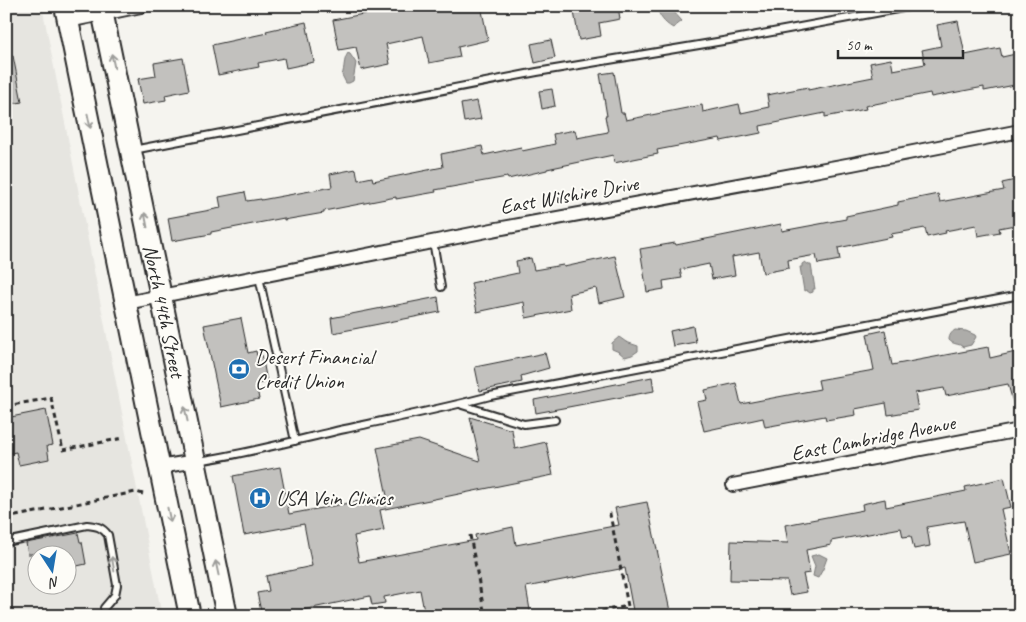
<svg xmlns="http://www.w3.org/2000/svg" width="1026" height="622" font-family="Caveat,sans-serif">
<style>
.built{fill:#e6e5e0;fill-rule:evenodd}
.water{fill:#adaca9;stroke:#797877}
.building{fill:#c2c1be;stroke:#2b2b2b}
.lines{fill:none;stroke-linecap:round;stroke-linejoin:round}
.service-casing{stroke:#2b2b2b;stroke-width:10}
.minor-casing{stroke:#2b2b2b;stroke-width:16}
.primary-casing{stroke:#2b2b2b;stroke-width:24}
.path{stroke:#2b2b2b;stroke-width:3;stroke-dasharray:5 4;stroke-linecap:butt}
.service{stroke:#fdfcf7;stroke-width:6}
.minor{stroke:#fdfcf7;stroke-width:12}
.primary{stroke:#fdfcf7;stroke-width:20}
.oneway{stroke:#9e9e9b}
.labels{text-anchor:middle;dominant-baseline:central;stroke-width:4;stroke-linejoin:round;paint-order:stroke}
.street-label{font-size:21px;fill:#2b2b2b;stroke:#fdfcf7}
.poi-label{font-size:21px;fill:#2b2b2b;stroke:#fdfcf7;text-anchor:start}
</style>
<rect width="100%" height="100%" fill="#f5f4ef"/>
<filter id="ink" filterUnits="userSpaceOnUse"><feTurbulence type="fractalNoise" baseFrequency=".02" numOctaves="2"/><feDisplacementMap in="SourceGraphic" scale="10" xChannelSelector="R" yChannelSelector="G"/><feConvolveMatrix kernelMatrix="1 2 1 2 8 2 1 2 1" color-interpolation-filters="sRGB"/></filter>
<g filter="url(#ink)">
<path class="built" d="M6 6H42L162 616H6ZM38 554H68V584H38Z"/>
<path class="water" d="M658 6H671L672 10 682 21 673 28C663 22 661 18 656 7Z
M348 53 350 54 356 63 353 81 349 83H346L342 75C345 68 343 60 348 53Z
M805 262 809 265H811L815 289H813V292L810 293 806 290 804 291 800 267H802V264Z
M955 330 966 331 975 335 976 337 971 345 963 347C959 343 953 345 949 340 949 335 952 332 955 330Z
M619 337 626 342 638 346V351L632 355 625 357 619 352 612 349V343Z
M819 554 827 558 823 569 818 578 813 576 815 566 811 556Z"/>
<path class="building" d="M404 6H481L488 40 458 47 460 57 429 63 423 36 386 44 390 64 361 70 356 47 339 50 333 20Z
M573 6H618L620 19 599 23 601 36 579 40Z
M958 21 965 55 1000 48 1002 57 1020 53V84L984 91V87L931 97 930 93 865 106 866 109 825 117V113L760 126 761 133 721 141 720 138 657 150 658 154 614 163 613 155 547 169V170L508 179 507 177 435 190 436 192 396 199V197L324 211V213L284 220V218L211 232V234L172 241 168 218 221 208 219 197 245 192 247 201 261 199V200L332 187 330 174 356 169 358 180 372 177 373 181 443 167 441 154 482 146 484 155 521 147 522 151 555 144 553 134 575 130 577 138 608 132 605 116H607L600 74 614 72 621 113H624L626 120 702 105 703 112 739 104 741 113 769 107 767 95 808 87V90L873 77 870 63 891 59 893 70 925 64 922 50 941 46 937 25Z
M306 22 314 62 286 68 284 58 258 63 259 67 218 75 212 45 267 33 266 31Z
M551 40 555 58 535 63 531 44Z
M13 56 22 102 6 105V57Z
M183 58 189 90 165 95 166 100 143 104 138 79 156 76 154 63Z
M552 89 555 106 542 109 539 91Z
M477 101 481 119 464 122 461 104Z
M1020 179V224L999 228 1000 232 978 236 976 225 945 231 946 233 927 237 925 228 891 234 892 237 838 248 840 260 818 264 816 255 788 260 789 268 763 273 759 252 732 257 735 275 712 279 709 264 680 270 682 278 663 281 664 289 647 292 640 249 675 243 676 245 781 224 782 231 846 219V216L898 205V202L938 194 940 202 1004 190 1002 183Z
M615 256 625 297 599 303 596 288 569 294 571 309 526 318 524 302 477 312 471 283 518 273 516 261 531 258 534 270 563 265 564 267Z
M438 297 440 312 333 333 331 318Z
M241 318 248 353 256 351 257 356 262 355 267 382 256 384 259 399 221 407 204 325Z
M693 326 696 342 673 346 670 331Z
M885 330 892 365 988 347 990 358 1020 351V409L1015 410 1008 384 946 396 944 388 915 393 918 410 888 415 886 403 855 409 856 415 826 420 825 416 765 427 763 418 704 431 697 402 707 400 705 390 736 383 741 404 820 389 818 380 874 370 867 334Z
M545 353 549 368 521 376 522 382 480 391 475 367Z
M652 377 654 391 536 413 534 400Z
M46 410 53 445 47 446 49 459 19 465 16 452 6 454V418Z
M470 417 512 430 515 449 546 442 553 475 380 510 384 530 354 536 359 562 476 540 475 535 513 527 516 545 619 525 615 508 647 502 671 616H634L625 568 526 587 531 616H425L420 590 384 597 385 603 372 605 370 596 274 616H262L257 593 269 591 266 576 312 566 304 524 244 535 233 476 280 467 289 514 387 496 377 448 419 440 480 461Z
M1004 478 1011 507 1001 509 1011 554 973 562 964 521 927 527 930 546 914 549 911 536 903 537 901 528 831 541V545L806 550 810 573 803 574 807 592 790 595 787 581 730 580 731 541 788 543 785 525 863 510 862 504 885 499 886 507 966 491 965 487Z
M78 533 80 542H82L86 564 68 568V554H28L26 543Z"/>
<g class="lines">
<g class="service-casing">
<path id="service" d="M133 150 537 72 729 40 914 6
M433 241 441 287
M259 277 295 441
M462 405 524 424 555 420
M197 461C247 454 296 440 345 429 394 418 442 409 490 396L1020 295
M6 542 87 525C97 526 102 527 108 535L117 585 115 595 104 608"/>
</g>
<g class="minor-casing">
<path id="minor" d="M68 21 141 6
M126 303 497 229 852 164 1020 131
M159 467 196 461
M733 485 1020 430"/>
</g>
<g class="primary-casing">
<path id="primary" d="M65 6 190 616
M101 6 227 616"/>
</g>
<path class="path" d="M6 406 51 398 63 450 123 438
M6 518 136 492 143 494
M470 535 485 616
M575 616 628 606 609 509"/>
<use href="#service" class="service"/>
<use href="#minor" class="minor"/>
<use href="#primary" class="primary"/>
</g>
<defs><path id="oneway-shaft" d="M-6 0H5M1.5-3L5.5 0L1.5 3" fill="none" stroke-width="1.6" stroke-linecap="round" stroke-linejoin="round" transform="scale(1.25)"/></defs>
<g class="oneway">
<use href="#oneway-shaft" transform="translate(113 61) rotate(-102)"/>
<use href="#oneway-shaft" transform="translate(89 121) rotate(78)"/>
<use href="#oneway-shaft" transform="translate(146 220) rotate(-101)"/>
<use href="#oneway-shaft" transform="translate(186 414) rotate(-102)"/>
<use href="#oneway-shaft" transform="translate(169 515) rotate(78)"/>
<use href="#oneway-shaft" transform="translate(113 564) rotate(-100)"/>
<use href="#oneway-shaft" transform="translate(217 568) rotate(-102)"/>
</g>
</g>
<defs>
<g id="bank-disc" transform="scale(1.125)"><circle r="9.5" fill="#1f6fb2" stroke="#fdfcf7"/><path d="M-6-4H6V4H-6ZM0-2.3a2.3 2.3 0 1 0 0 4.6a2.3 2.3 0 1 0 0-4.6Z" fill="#fff"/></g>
<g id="hospital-disc" transform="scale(1.125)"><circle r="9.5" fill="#1f6fb2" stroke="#fdfcf7"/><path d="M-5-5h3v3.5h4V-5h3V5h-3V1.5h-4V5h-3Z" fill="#fff"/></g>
</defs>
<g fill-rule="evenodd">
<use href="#bank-disc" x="239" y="369"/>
<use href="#hospital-disc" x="260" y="498"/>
</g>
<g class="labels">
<g class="street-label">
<text transform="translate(569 195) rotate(-10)">East Wilshire Drive</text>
<text transform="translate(164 311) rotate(78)">North 44th Street</text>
<text transform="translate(873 438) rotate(-11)">East Cambridge Avenue</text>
</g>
<g class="poi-label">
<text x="255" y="357">Desert Financial<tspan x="255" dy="24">Credit Union</tspan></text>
<text x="276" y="498">USA Vein Clinics</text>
</g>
</g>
<rect width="1026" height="622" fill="none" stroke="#fdfcf7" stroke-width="25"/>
<rect x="12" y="12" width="1001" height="597" fill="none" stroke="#2b2b2b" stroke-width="2" filter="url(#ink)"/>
<g transform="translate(52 570) rotate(168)"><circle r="24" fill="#fdfcf7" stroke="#a9a8a5"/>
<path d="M0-4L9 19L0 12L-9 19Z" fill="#1f6fb2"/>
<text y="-8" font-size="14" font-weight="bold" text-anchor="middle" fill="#2b2b2b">N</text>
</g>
<path d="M838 50v8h125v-8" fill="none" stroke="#2b2b2b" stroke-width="2.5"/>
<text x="846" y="50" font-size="15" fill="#2b2b2b" stroke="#fdfcf7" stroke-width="4" paint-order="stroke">50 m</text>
</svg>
